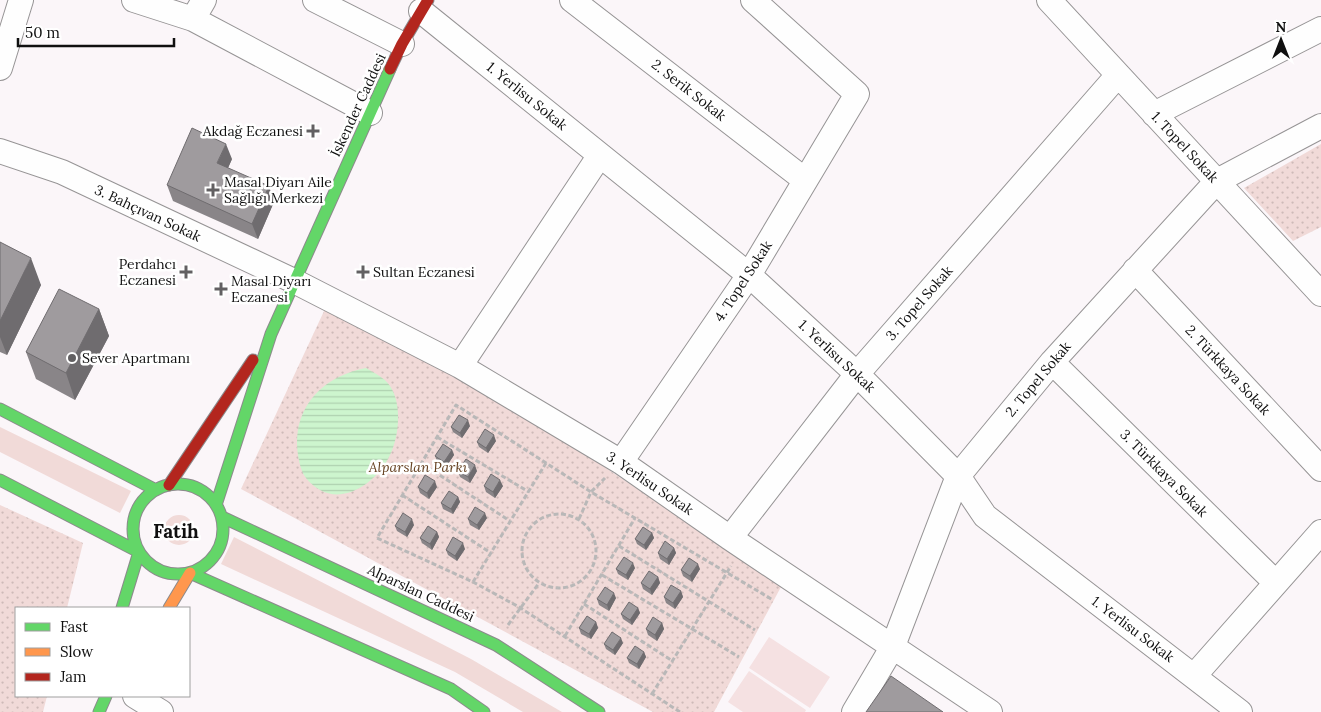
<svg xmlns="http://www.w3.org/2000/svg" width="1321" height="712" font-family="Lora,serif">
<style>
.grass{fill:#f1dad8}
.park{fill:url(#park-dots)}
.pitch{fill:#f5e1e2}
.water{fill:url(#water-rules)}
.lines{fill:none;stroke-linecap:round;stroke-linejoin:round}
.street-casing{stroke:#969495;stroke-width:26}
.fast-casing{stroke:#8c8a8c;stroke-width:13}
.slow-casing{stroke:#8c8a8c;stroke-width:13}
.jam-casing{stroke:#8c8a8c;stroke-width:13}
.path{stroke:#b9b8b8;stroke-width:3;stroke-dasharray:5 2.5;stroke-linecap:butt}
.street{stroke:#fefefe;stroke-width:24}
.fast{stroke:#63d668;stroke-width:11}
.slow{stroke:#ff974d;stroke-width:11}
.jam{stroke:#b3261e;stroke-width:11}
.wall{fill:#898588}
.shaded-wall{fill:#6f6c6f}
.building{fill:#9f9b9e;stroke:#6f6c6f}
.poi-dot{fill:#626062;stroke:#fff;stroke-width:2}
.labels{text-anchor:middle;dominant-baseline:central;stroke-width:5;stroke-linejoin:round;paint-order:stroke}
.street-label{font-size:14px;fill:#101010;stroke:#fff}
.poi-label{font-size:14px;fill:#101010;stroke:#fff;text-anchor:start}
.park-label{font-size:14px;font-style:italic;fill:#664222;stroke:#fff}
.district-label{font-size:19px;font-weight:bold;fill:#101010;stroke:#fff}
</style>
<defs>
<pattern id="park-dots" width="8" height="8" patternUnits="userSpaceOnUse" patternTransform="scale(1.25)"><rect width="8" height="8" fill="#f1dad8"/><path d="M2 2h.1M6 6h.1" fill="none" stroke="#cebab8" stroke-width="1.8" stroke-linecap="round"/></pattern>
<pattern id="water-rules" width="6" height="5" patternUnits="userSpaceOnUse" patternTransform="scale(1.25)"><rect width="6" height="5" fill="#cdf5ce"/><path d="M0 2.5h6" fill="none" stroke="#afd1b0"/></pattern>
</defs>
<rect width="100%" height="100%" fill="#fbf6f9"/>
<path class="grass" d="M0 427 131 491 120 513 0 452Z
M164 530a15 15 0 1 1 30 0a15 15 0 1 1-30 0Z
M234 537 471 659 562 712H523L455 672 221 564Z"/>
<path class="park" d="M1321 144V227L1293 241 1244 188Z
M325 309 469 377 782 585 714 712H653L241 489Z
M0 505 83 543 67 608H16V696H47L43 712H0Z"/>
<path class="pitch" d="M769 637 830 677 810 708 749 668Z
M749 671 806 710 805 712H743L728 702Z"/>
<path class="water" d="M366 368C374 373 384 377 390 386 403 405 399 440 388 459 376 482 345 504 320 490 313 486 305 479 302 471 285 419 314 378 366 368Z"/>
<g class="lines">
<g class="street-casing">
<path id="street" d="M134 0 193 19 370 113
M315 0 402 44
M572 0 805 180
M1049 0 1321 294
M421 11 749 275 857 374 958 476 985 516 1240 712
M193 19 204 0
M0 68 21 0
M1154 114 1321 29
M0 151 62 172 294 281 460 366 621 462 730 538 990 712
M1135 270 1321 469
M1052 362 1276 583
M460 366 600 155
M621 462 749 275 857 94 753 0
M730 538 857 374 1118 75
M1194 676 1321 532
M135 696 161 712
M854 712 893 646 958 476 1052 362 1217 181 1321 126"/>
</g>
<g class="fast-casing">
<path id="fast" d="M0 409 156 490
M0 480 139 552
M133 529a45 45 0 1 1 90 0a45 45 0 1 1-90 0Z
M216 505 271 334 390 69
M222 517 496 645 599 712
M190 573 451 689 484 712
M122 608 139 552
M99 712 106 696"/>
</g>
<g class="slow-casing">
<path id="slow" d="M169 608 190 573"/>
</g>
<g class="jam-casing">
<path id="jam" d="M390 69 402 44 428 0
M169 485 253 360"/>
</g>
<path class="path" d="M437 437 529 492
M421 463 510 521
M402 495 491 553
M522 551a37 37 0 1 1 74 0a37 37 0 1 1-74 0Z
M579 519 591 492 605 478
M619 546 755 630
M602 575 739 657
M473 582 546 463
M584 604 671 660
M508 625 539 583
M565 636 635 518
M652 694 731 566
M680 712 519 607 473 582 377 538 456 405 591 492 773 600"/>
<use href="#street" class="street"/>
<use href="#fast" class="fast"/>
<use href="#slow" class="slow"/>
<use href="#jam" class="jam"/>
</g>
<path class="wall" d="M232 159 228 168 274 202 258 239 173 201 167 185Z
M0 242 41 285 7 355 0 352Z
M99 309 109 336 75 400 36 379 26 352Z
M470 426 462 438 453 432 451 427Z
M496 441 488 453 479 447 477 442Z
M452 450 454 455 446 467 437 461 435 456Z
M458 471H477L470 483 460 477Z
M484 486H503L495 498 486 492Z
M418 487H437L429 499 420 493Z
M458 497 460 502 453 514 443 509 441 503Z
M487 518 479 530 470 525 468 519Z
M414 525 407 537 397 531 395 526Z
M437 532 439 537 432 550 422 543 420 538Z
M652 533 654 538 646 550 637 544 635 539Z
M674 548 676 553 669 565 660 559 658 553Z
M465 549 457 561 448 555 446 550Z
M635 568 628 580 618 574 616 569Z
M700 569 692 582 683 576 681 570Z
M658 577 660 583 652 595 643 589 641 583Z
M681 591 683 597 675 609 666 603 664 597Z
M616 598 609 611 599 605 597 599Z
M638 608 640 613 632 625 623 619 621 614Z
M596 622 598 628 591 639 581 634 579 628Z
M662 623 664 629 657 641 648 635 646 629Z
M623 643 615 655 606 649 604 644Z
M644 652 646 657 639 669 629 663 627 658Z"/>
<path class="shaded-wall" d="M226 144 232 159 223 179 217 163Z
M269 186 274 202 258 239 252 224Z
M31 258 41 285 7 355 0 337V321Z
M99 309 109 336 75 400 66 373Z
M468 420 470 426 462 438 460 433Z
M494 435 496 441 488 453 486 448Z
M452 450 454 455 446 467 444 462Z
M475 465 477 471 470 483 468 477Z
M500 480 503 486 495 498 493 492Z
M435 481 437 487 429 499 427 493Z
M458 497 460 502 453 514 451 509Z
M485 513 487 518 479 530 477 525Z
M412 519 414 525 407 537 405 532Z
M437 532 439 537 432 550 430 544Z
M652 533 654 538 646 550 644 545Z
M463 543 465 549 457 561 455 556Z
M674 548 676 553 669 565 667 559Z
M633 563 635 568 628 580 626 575Z
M698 564 700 569 692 582 690 576Z
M658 577 660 583 652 595 650 589Z
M681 591 683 597 675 609 673 603Z
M614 593 616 598 609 611 607 605Z
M638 608 640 613 632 625 630 620Z
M596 622 598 628 591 639 589 634Z
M662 623 664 629 657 641 655 635Z
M621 638 623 643 615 655 613 650Z
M644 652 646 657 639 669 637 664Z"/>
<path class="building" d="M192 128 226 144 217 163 269 186 252 224 167 185Z
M0 242 31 258 0 321Z
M59 289 99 309 66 373 26 352Z
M459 415 468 420 460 433 451 427Z
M485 429 494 435 486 448 477 442Z
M443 444 452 450 444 462 435 456Z
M466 459 475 465 468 477 458 471Z
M491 474 500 480 493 492 484 486Z
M425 475 435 481 427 493 418 487Z
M449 491 458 497 451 509 441 503Z
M475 507 485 513 477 525 468 519Z
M403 513 412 519 405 532 395 526Z
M428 526 437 532 430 544 420 538Z
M643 527 652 533 644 545 635 539Z
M453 537 463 543 455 556 446 550Z
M665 541 674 548 667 559 658 553Z
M624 557 633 563 626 575 616 569Z
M689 558 698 564 690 576 681 570Z
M649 571 658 577 650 589 641 583Z
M671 585 681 591 673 603 664 597Z
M605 587 614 593 607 605 597 599Z
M629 602 638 608 630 620 621 614Z
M587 616 596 622 589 634 579 628Z
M653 617 662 623 655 635 646 629Z
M612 632 621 638 613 650 604 644Z
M635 646 644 652 637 664 627 658Z
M891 676 943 712H866Z"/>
<g class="poi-dot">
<path d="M310.5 123.5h5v5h5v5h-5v5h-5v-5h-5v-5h5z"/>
<path d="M210.5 182.5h5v5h5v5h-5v5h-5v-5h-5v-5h5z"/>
<path d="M183.5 264.5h5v5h5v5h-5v5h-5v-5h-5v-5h5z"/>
<path d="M360.5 264.5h5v5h5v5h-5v5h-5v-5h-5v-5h5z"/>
<path d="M218.5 281.5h5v5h5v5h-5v5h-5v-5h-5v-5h5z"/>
<circle cx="72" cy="358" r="5"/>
</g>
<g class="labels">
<g class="street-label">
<text transform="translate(689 90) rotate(38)">2. Serik Sokak</text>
<text transform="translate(527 96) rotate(39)">1. Yerlisu Sokak</text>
<text transform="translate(358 105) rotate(-65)">İskender Caddesi</text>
<text transform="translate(1185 147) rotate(47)">1. Topel Sokak</text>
<text transform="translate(148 213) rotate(25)">3. Bahçıvan Sokak</text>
<text transform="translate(743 281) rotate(-57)">4. Topel Sokak</text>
<text transform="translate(919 303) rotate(-49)">3. Topel Sokak</text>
<text transform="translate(837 356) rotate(43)">1. Yerlisu Sokak</text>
<text transform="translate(1228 370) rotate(47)">2. Türkkaya Sokak</text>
<text transform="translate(1038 379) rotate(-50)">2. Topel Sokak</text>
<text transform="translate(1164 473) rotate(45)">3. Türkkaya Sokak</text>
<text transform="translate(650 483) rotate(34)">3. Yerlisu Sokak</text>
<text transform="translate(421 593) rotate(25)">Alparslan Caddesi</text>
<text transform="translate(1133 629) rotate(37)">1. Yerlisu Sokak</text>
</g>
<g class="poi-label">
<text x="303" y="131" text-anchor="end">Akdağ Eczanesi</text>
<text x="224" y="182">Masal Diyarı Aile<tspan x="224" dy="16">Sağlığı Merkezi</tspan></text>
<text x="176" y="264" text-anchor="end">Perdahcı<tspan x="176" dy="16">Eczanesi</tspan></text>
<text x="373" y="272">Sultan Eczanesi</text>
<text x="231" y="281">Masal Diyarı<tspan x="231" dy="16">Eczanesi</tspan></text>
<text x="82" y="358">Sever Apartmanı</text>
</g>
<g class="park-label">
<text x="418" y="467">Alparslan Parkı</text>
</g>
<g class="district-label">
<text x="176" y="531">Fatih</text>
</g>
</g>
<rect x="15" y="607" width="175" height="90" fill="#ffffff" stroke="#9f9f9f"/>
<rect x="25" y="623" width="25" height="8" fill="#63d668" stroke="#9f9f9f"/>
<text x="60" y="632" font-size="15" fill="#101010">Fast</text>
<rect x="25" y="648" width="25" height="8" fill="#ff974d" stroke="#9f9f9f"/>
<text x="60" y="657" font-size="15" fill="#101010">Slow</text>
<rect x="25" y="673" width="25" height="8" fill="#b3261e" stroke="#9f9f9f"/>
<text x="60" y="682" font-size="15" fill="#101010">Jam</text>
<g transform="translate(1281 40)" stroke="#ffffff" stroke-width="4" paint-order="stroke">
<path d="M0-4L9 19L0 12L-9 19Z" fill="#101010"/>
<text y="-8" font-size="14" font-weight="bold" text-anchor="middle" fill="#101010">N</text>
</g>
<path d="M18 38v8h156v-8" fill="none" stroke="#101010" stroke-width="2.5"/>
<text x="25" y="38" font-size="15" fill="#101010" stroke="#ffffff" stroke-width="4" paint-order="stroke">50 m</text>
</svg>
